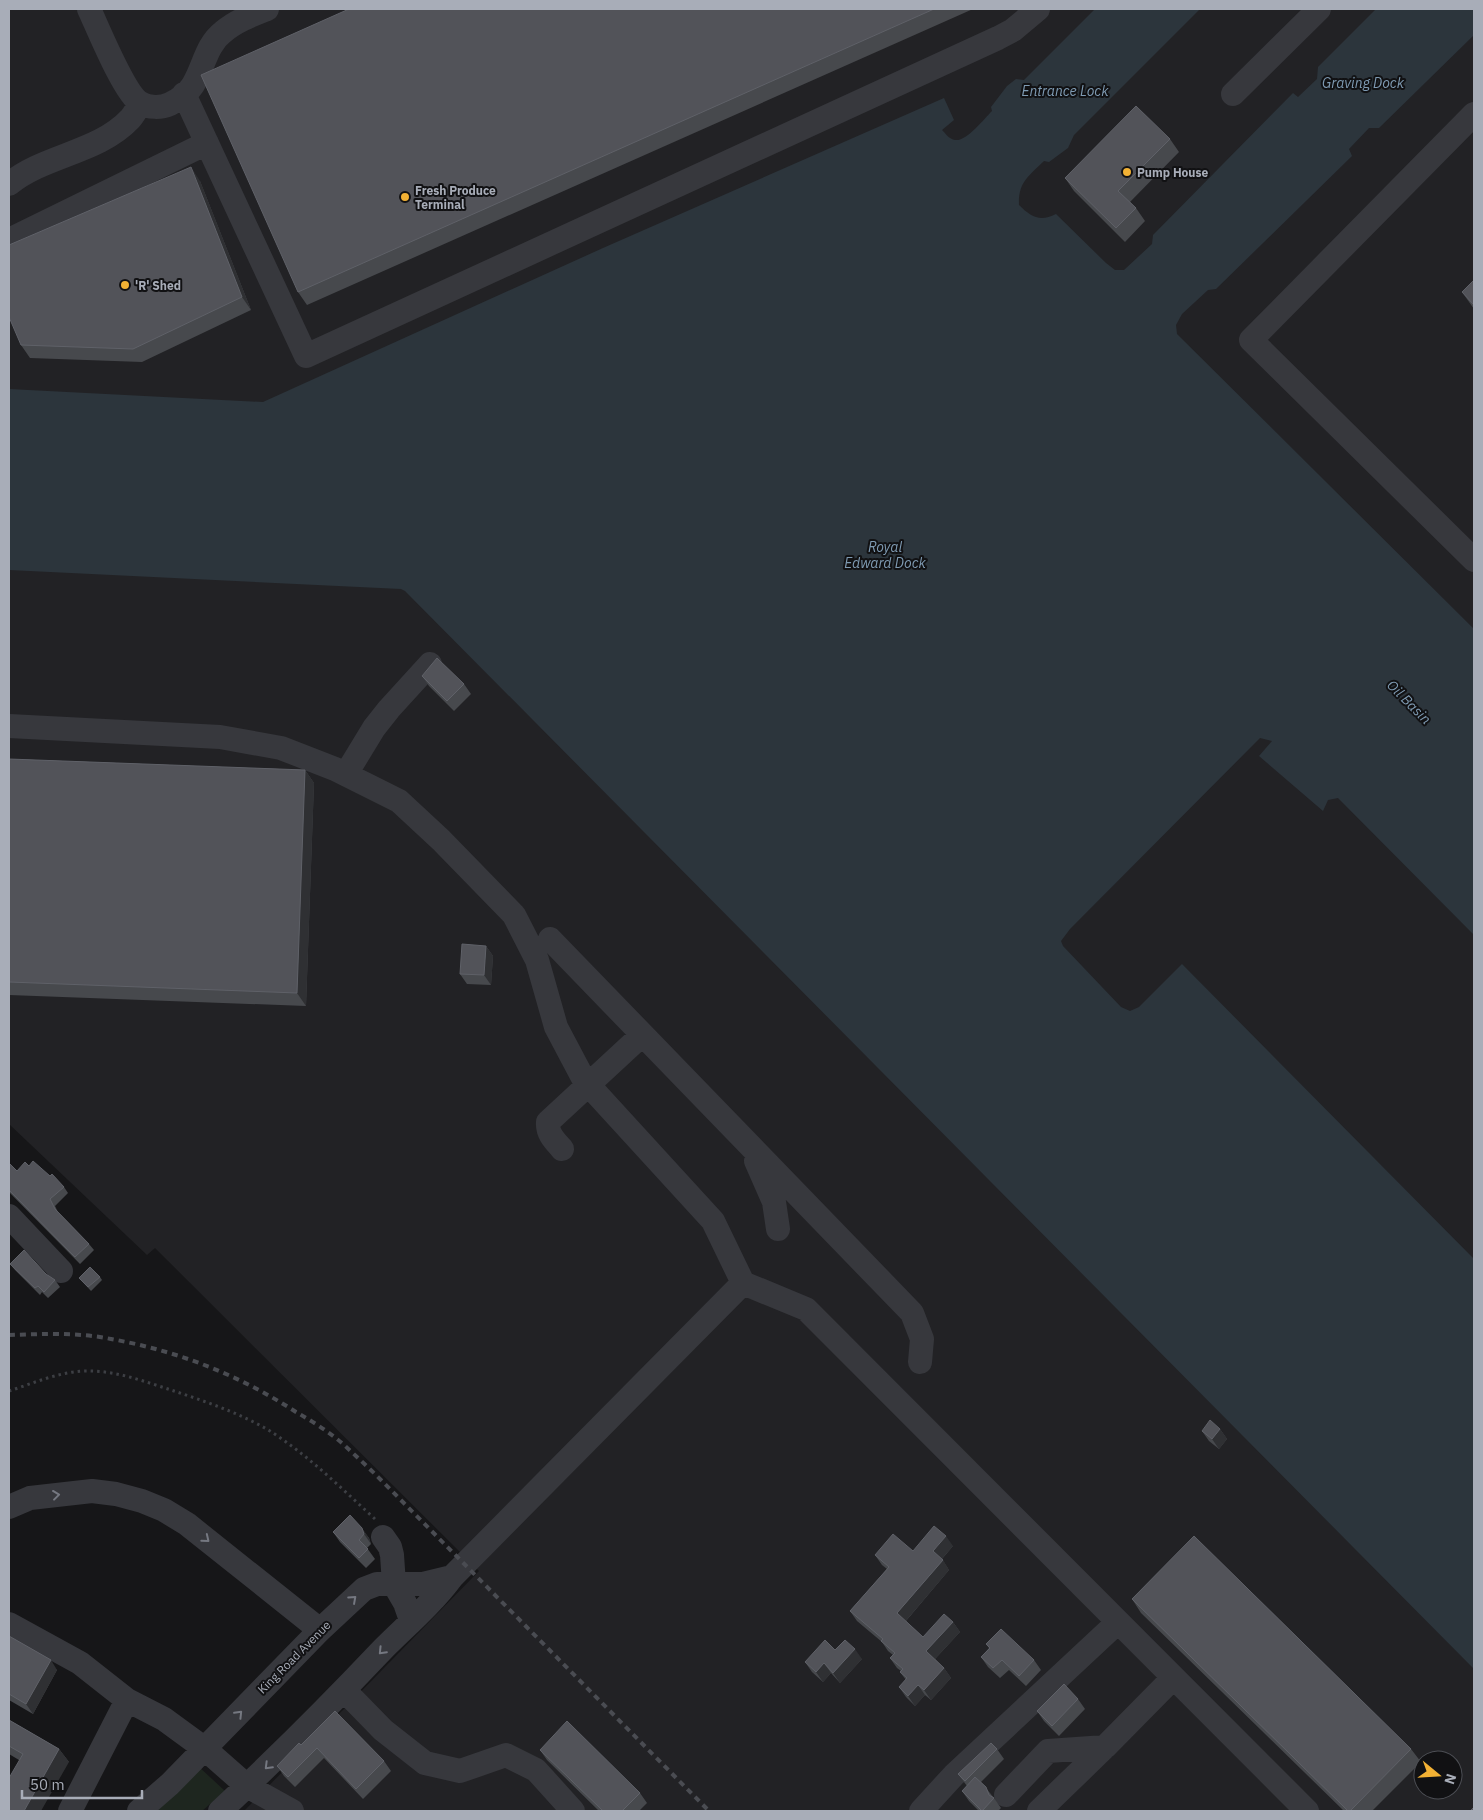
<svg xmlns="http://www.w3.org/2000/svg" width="1483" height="1820" font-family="'IBM Plex Sans',sans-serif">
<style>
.built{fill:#222225;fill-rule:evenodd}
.green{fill:#1e261f}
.water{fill:#2c353c}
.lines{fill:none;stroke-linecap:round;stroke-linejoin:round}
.path{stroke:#3d3f44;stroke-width:3;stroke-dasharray:2.5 4;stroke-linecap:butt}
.minor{stroke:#37383d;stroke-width:24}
.rail{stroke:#4a4c52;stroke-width:4;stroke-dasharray:6 5;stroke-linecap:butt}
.wall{fill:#47494d}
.shaded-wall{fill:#2f3033}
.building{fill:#525359;stroke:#5f6168}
.oneway{stroke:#757881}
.poi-dot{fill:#f2b134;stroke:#111113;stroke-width:2}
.labels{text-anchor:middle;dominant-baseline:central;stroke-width:4;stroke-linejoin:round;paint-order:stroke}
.poi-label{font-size:12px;font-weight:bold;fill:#a8adb8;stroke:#111113;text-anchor:start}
.street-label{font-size:12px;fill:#a8adb8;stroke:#111113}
.water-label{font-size:14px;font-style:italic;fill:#7f9bb3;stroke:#111113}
</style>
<rect width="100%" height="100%" fill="#161618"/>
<path class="built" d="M9 9H1474V1811H244L479 1571 155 1248 147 1255 9 1124ZM1423 1760H1453V1790H1423Z"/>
<path class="green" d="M198 1766 225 1791 202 1811H157L173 1795Z"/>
<path class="water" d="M1095 9H1200L1074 135 1068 148 1049 162 1044 161C1029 176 1018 182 1019 205 1031 217 1040 222 1056 214L1106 263 1115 270H1124L1152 244 1153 235 1293 93 1298 97 1317 79 1318 67 1376 9H1474V35L1379 128H1369L1349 149 1352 156 1216 289 1208 290 1182 314 1176 325 1177 334 1474 629V935L1338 798 1328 800 1323 811 1259 756 1272 741 1260 738 1070 929 1061 941 1063 946 1121 1007 1130 1011 1139 1007 1182 964 1474 1259V1669L405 591 401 589 9 570V389L263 402 603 248 944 98 954 120 942 130C946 134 949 139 955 140 966 142 984 119 992 111L991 107 1007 86 1016 79 1024 80Z"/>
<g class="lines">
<path class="path" d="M9 1391C34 1383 63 1370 90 1371 117 1371 146 1382 171 1390 204 1401 240 1413 270 1431 309 1456 341 1488 375 1519"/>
<path class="minor" d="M89 9C98 28 124 93 140 103 149 108 161 108 170 104 178 100 188 93 193 85 204 67 206 45 223 32 236 21 252 15 267 9
M184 94 306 356 998 38 1013 30 1038 9
M1233 94 1319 9
M1474 114 1251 340 1474 560
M9 184C44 155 98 153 130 119 134 115 137 108 141 103
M9 240 207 143
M9 726 220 737 281 748 335 769 399 801 441 840 514 915 537 960 556 1027 584 1080 713 1221 743 1283 452 1577C432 1604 407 1625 383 1649 330 1705 276 1759 220 1811
M346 774 374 728 389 709 430 664
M550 939 912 1313 922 1339 920 1362
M562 1149C555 1141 547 1134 548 1122L642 1035
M756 1161 774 1202 778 1229
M9 1216 61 1271
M743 1283 806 1309 1307 1811
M9 1507 30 1498 92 1491 116 1494 142 1501 164 1510 187 1524 320 1630
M383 1537 390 1547 392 1555 394 1584 405 1603 411 1620
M9 1624 80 1663 127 1700 164 1719 205 1749 247 1786 292 1811
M344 1690 383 1730 425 1763 460 1771 506 1755 536 1770 573 1811
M1006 1795 1048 1751 1105 1747 1173 1678
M70 1811 127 1700
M139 1811 170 1784 320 1630 364 1589 377 1584H423L452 1577
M921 1811 954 1775 1118 1622
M1039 1811 1105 1747"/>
<path class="rail" d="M9 1335C42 1334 78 1332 111 1339 178 1351 239 1375 296 1412 312 1421 329 1432 343 1444 356 1456 369 1468 381 1480L709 1811"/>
</g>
<path class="wall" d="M349 9H973L307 305 298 292Z
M1170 139 1179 152 1130 202 1136 208 1145 221 1125 242 1074 191 1065 178Z
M200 181 251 310 142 362 30 358 21 345Z
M1474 280V309L1462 292Z
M422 676 464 684 471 694 454 711 429 686Z
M9 759 305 770 314 783 306 1006 9 995Z
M486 946 493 956 491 985 467 984 460 974Z
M9 1163 17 1171 50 1176 64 1187 68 1193 55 1206 58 1212 89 1244 94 1250 80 1264 9 1192Z
M10 1264 46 1274 55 1280 60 1287 48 1298 42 1292 40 1295 15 1270Z
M100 1277 102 1280 91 1291 79 1278Z
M1220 1429 1227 1439 1219 1449 1209 1441 1202 1431Z
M350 1515 369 1538 371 1544 367 1548 375 1559 366 1568 340 1542 333 1532Z
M953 1546 942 1559 949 1570 906 1621 923 1637 953 1622 960 1632 935 1659 944 1668 951 1678 931 1700 925 1695 915 1706 906 1697 899 1687 906 1680 900 1672 901 1671 897 1668 890 1658 893 1655 888 1651 882 1642 857 1621 850 1611 887 1569 882 1565 875 1555Z
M1132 1599 1411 1749 1421 1762 1372 1811H1344L1141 1613Z
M9 1636 57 1670 33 1714 9 1700Z
M986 1644 1034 1660 1041 1670 1026 1686 1009 1670 1000 1678 988 1667 981 1657 989 1648Z
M835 1650 862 1659 840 1683 831 1673 823 1682 812 1672 805 1662Z
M1078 1699 1085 1709 1059 1736 1044 1721 1037 1711Z
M9 1720 59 1749 69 1762 19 1760 9 1754Z
M301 1745 384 1761 391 1771 363 1799 324 1758 295 1787 284 1776 277 1766Z
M997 1749 1004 1759 981 1782 994 1798 1001 1808 998 1811H979L969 1801 962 1791 967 1786 958 1774Z
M540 1750 640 1793 647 1803 639 1811H599L547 1760Z"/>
<path class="shaded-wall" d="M191 167 200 181 251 310 242 297Z
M305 770 314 783 306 1006 297 993Z
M486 946 493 956 491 985 484 975Z
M1220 1429 1227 1439 1219 1449 1212 1439Z
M362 1528 369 1538 371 1544 364 1534Z
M946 1536 953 1546 940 1561 933 1551Z
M943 1560 949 1570 904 1623 897 1613Z
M953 1622 960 1632 933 1661 926 1651Z
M855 1649 862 1659 840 1683 833 1673Z
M51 1660 57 1670 33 1714 26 1704Z
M824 1663 831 1673 823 1682 816 1672Z
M944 1668 951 1678 931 1700 924 1690Z
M918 1685 925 1695 915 1706 908 1696Z
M59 1749 69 1762 41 1811H24Z"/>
<path class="building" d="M349 9H934L298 292 201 75Z
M1136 106 1170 139 1118 191 1136 208 1116 228 1065 178Z
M191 167 242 297 133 349 21 345 9 317V245Z
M1474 280V305L1462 292Z
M437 658 464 684 447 701 422 676Z
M9 759 305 770 297 993 9 982Z
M462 944 486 946 484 975 460 974Z
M33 1161 50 1176 52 1174 64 1187 50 1199 55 1209 89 1244 75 1257 9 1190V1163L17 1171 25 1162 29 1166Z
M24 1250 46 1274 55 1280 44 1292 38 1286 35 1288 10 1264Z
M90 1267 100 1277 88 1287 79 1278Z
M1210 1420 1220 1429 1212 1439 1202 1431Z
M350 1515 362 1528 364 1534 359 1540 368 1549 359 1558 333 1532Z
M934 1526 946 1536 933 1551 943 1560 897 1613 923 1637 944 1614 953 1622 926 1651 944 1668 924 1690 918 1685 908 1696 899 1687 907 1678 900 1672 903 1669 890 1658 895 1653 881 1641 883 1639 850 1611 889 1567 875 1555 893 1534 913 1551Z
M1194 1536 1411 1749 1350 1811H1348L1132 1599Z
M1001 1629 1034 1660 1019 1676 1002 1660 993 1668 981 1657 990 1648 986 1644Z
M9 1636 51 1660 26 1704 9 1694Z
M825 1640 835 1650 845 1640 855 1649 833 1673 824 1663 816 1672 805 1662Z
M1064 1684 1078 1699 1052 1726 1037 1711Z
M335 1711 384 1761 356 1789 317 1748 288 1777 277 1766 299 1743 301 1745Z
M9 1720 59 1749 24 1811H9V1778L23 1754 9 1746Z
M567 1721 640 1793 622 1811H603L540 1750Z
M991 1743 997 1749 965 1781 958 1774Z
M975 1777 986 1787 989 1795 994 1798 982 1811 962 1791Z
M1473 1808 1474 1811H1470Z"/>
<defs><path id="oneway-chevron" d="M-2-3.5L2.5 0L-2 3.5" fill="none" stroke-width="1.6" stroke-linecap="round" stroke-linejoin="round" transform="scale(1.25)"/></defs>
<g class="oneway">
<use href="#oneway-chevron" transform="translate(56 1495) rotate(-7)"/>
<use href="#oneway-chevron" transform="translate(206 1539) rotate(39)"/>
<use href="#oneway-chevron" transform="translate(353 1599) rotate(-42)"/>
<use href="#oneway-chevron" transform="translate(382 1651) rotate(134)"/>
<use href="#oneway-chevron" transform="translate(239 1714) rotate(-46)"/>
<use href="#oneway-chevron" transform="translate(268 1766) rotate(135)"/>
</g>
<g class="poi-dot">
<circle cx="1127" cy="172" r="5"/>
<circle cx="405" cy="197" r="5"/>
<circle cx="125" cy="285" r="5"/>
</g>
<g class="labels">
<g class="poi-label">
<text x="1137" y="172">Pump House</text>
<text x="415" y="190">Fresh Produce<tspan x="415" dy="14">Terminal</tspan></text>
<text x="135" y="285">'R' Shed</text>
</g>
<g class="street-label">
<text transform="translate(294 1657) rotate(-45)">King Road Avenue</text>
</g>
<g class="water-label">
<text x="1363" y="83">Graving Dock</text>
<text x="1065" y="91">Entrance Lock</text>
<text x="885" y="547">Royal<tspan x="885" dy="16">Edward Dock</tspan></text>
<text transform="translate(1409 702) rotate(45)">Oil Basin</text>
</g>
</g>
<rect width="1483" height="1820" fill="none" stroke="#a8adb8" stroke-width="20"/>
<g transform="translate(1438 1775) rotate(108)"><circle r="24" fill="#111113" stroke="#4d4f55"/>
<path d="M0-4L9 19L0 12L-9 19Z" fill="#f2b134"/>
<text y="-8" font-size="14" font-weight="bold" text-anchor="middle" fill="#a8adb8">N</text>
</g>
<path d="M22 1790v8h120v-8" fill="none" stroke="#a8adb8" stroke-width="2.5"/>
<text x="30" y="1790" font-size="15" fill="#a8adb8" stroke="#111113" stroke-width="4" paint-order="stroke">50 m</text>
</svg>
